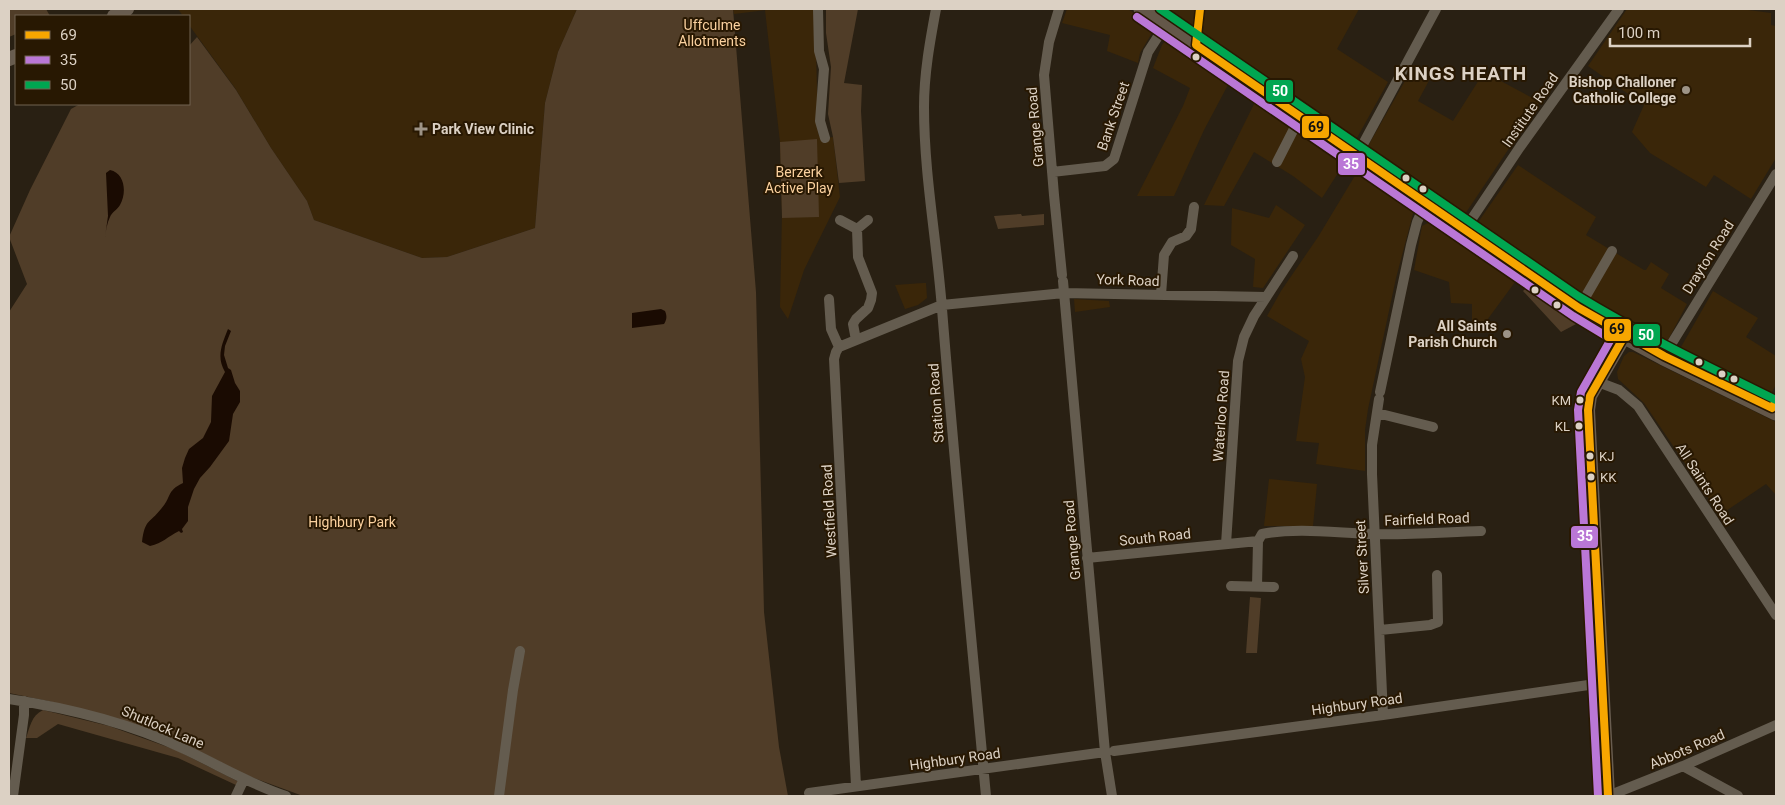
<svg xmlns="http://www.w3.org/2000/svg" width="1785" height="805" font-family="Roboto,sans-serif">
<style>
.built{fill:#3a2609}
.green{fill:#503d28}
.water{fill:#1a0b02}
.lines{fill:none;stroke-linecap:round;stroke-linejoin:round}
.street{stroke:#645c4f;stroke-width:10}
.secondary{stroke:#685c4f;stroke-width:14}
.highway{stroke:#645749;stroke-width:19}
.bus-1-casing{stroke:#281802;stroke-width:11}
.bus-2-casing{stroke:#281802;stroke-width:11}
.bus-3-casing{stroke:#281802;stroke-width:11}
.bus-1{stroke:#f7a600;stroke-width:8}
.bus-2{stroke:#ba77d6;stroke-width:8}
.bus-3{stroke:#00a651;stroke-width:8}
.bus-dot{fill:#dcd1c4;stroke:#281802;stroke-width:2}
.poi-dot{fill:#9d9386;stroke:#281802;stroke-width:2}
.labels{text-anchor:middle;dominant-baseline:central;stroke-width:4;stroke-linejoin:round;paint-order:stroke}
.bus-label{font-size:13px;fill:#dcd1c4;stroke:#281802;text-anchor:end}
.park-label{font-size:14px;fill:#fbd19f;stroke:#281802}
.poi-label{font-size:14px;font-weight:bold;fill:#dcd1c4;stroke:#281802;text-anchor:end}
.street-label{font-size:14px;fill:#dcd1c4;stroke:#281802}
.district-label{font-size:19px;font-weight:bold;letter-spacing:1px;fill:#dcd1c4;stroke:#281802}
.line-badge{stroke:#281802;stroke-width:2}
.badge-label{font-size:14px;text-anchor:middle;font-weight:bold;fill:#fff}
.pale-badge-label{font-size:14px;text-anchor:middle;font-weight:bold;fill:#111}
</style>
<rect width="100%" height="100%" fill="#292013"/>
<path class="built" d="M178 9H577L558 52 545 103 535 228 447 257 422 258 314 220 307 201 271 148 235 88 189 25V16H183Z
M733 9H815L818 133 821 139 833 137 840 197 804 270 788 319 780 307 782 213 780 142 765 10 734 14Z
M1067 9H1128L1155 28 1140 53 1138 63 1107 51 1110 35 1062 23Z
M1155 9H1195L1193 28 1189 31Z
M1205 9H1359L1337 49 1388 82 1353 145 1247 69 1200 38Z
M1627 9H1741L1771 13V25L1776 26V158L1751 199 1714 175 1706 187 1650 153 1632 132 1644 105 1588 66Z
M1168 37 1229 83 1204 130 1174 196H1137L1183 106 1190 88 1153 68 1162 45Z
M1414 65 1432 75 1418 101 1453 121 1484 72 1540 102 1461 220 1364 153Z
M1256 100 1347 159 1322 198 1293 176 1254 152 1224 206 1204 205Z
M1518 165 1596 217 1586 235 1644 270H1646L1651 262 1669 274 1661 288 1687 304 1668 340 1657 343 1589 305 1474 228Z
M1359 169 1364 170 1410 201 1414 210 1396 278 1368 409 1365 430V471L1316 464 1319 443 1296 441 1305 377 1301 359 1309 341 1267 316 1281 291 1318 237Z
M1276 205 1305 225 1263 288 1253 287 1255 259 1231 245 1232 208 1269 218Z
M1430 222H1439L1518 278 1479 331H1477L1476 328 1472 326V304L1451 303 1449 282 1414 270 1422 226Z
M923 283H926L927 298 918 305 905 309 895 285Z
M1713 291 1758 318 1746 337 1776 356V385L1769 397 1766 399 1682 356 1681 347Z
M1074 299 1109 301 1110 307 1075 312Z
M1629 352H1633L1776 422V495L1766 484 1720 515 1644 403 1618 379 1617 372 1624 356Z
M1269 479 1317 484 1313 526H1264Z"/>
<path class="green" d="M9 9H46L50 16H16V34L9 37Z
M577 9H733L756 292 764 612 779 747 788 796H303L246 775 181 742 116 719 48 701 9 693V312L27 284 9 237 30 190 71 109 80 104H189V46L197 37 236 90 271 148 307 201 314 220 422 258 447 257 535 228 545 103 558 52Z
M826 9H858L844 83 862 85 861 111 865 181 839 183 833 137 828 114 831 67 826 33Z
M817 139 819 217 782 218 780 142Z
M1021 214 1022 216 1044 214V225L998 229 994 216Z
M1527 287 1578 323 1561 332 1523 291Z
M1250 597 1261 598 1257 653H1246Z
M43 710 109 726 176 750 239 782 236 785 178 758 58 724 37 738H26C30 727 31 716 43 710Z"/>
<path class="water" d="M110 170C125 173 127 193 120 205 117 210 112 212 110 217 107 223 106 230 105 237L108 216 106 173Z
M661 309 665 311C667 316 667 319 664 324L632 328V313Z
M228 329 231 331 225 346 224 355 228 368 231 370 235 383 240 391V402L233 414 229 441 210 467 200 478 194 489 188 507V521L182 529 183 532 181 533 179 531C167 537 163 543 150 546L142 542C145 519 149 524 161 509 172 497 166 491 183 483L182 468 185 458 189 449 203 438 211 422 212 396 225 372C216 357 222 344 228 329Z"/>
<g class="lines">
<path class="street" d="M818 9 819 51 824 69 820 121 825 138
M936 9C930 41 924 74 924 107 924 175 937 242 942 309 955 472 971 634 986 796
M1059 9 1049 42 1044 75 1054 195 1062 275
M1196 45 1200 9
M1277 162 1300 117
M1052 172 1105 166 1114 159 1148 52 1166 24
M1348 172 1436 9
M840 220 857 229 868 220
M1465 229 1520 147 1619 9
M1063 281 1105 752 1112 796
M1161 295 1164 255 1172 242 1186 236 1191 229 1194 207
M829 299 831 329 839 347
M1579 308 1612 251
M856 340 853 324 856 319 868 308 871 300 872 293 858 257 857 229
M1664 356 1776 174
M1598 382 1619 390 1638 406 1776 615
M1380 392 1411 245 1417 222 1426 202
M1379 399 1372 445V474L1383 715
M1377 413 1433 427
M1226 544 1238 361 1244 337 1254 316 1293 256
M1087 558 1258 541
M1231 586 1274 587
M1257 586 1258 541 1262 534C1298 527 1337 533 1373 534 1409 535 1446 532 1481 531
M1380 630 1430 625 1438 622 1437 575
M9 699C68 708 127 722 182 748 217 764 249 784 286 796
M1114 751 1383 715 1602 683
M1683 766 1738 796
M856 786 834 359 836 352 839 347 942 305 1064 293 1266 297
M809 793 1105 752
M13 796 24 715V701
M236 796 244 779
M499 796 513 690 520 651
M1608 796 1683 766 1776 725"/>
<path class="secondary" d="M114 16 127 9
M9 59 16 56
M1608 796 1588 410 1590 396 1625 335"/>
<path class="highway" d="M1143 9 1300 117 1426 202 1573 304 1612 328 1664 356 1776 411"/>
<g class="bus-1-casing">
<path id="bus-1" d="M1200 9 1196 45 1579 308 1664 356 1772 408 1776 401
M1608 796 1588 410 1590 396 1625 335"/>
</g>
<g class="bus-2-casing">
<path id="bus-2" d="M1137 17 1573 316 1611 339 1581 392 1578 410 1598 796"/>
</g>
<g class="bus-3-casing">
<path id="bus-3" d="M1160 9 1578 296C1642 335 1709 367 1776 400"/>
</g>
<use href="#bus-1" class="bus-1"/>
<use href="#bus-2" class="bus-2"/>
<use href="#bus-3" class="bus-3"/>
</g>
<g class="bus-dot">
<circle cx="1196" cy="57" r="4.5"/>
<circle cx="1406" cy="178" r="4.5"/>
<circle cx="1423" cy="189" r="4.5"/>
<circle cx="1535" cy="290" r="4.5"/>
<circle cx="1557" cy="305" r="4.5"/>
<circle cx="1699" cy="362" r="4.5"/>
<circle cx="1722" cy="374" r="4.5"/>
<circle cx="1734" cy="379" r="4.5"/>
<circle cx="1580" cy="400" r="4.5"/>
<circle cx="1579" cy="426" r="4.5"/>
<circle cx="1590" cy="456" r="4.5"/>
<circle cx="1591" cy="477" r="4.5"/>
</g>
<g class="poi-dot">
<circle cx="1686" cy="90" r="5"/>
<path d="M418.5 121.5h5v5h5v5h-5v5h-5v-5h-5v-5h5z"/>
<circle cx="1507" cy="334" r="5"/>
</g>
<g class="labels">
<g class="bus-label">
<text x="1571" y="400">KM</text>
<text x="1570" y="426">KL</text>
<text x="1599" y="456" text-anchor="start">KJ</text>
<text x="1600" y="477" text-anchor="start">KK</text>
</g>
<g class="park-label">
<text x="712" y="25">Uffculme<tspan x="712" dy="16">Allotments</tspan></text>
<text x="799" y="172">Berzerk<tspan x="799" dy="16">Active Play</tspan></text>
<text x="352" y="522">Highbury Park</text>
</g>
<g class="poi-label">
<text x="1676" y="82">Bishop Challoner<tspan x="1676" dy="16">Catholic College</tspan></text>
<text x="432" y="129" text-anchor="start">Park View Clinic</text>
<text x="1497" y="326">All Saints<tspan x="1497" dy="16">Parish Church</tspan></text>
</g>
<g class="street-label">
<text transform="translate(1530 110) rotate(-55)">Institute Road</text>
<text transform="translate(1113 116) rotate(-71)">Bank Street</text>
<text transform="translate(1035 127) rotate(-95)">Grange Road</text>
<text transform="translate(1708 257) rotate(-58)">Drayton Road</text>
<text transform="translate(1128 280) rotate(2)">York Road</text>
<text transform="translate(936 403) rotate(-94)">Station Road</text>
<text transform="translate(1221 416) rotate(-86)">Waterloo Road</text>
<text transform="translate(1705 484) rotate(57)">All Saints Road</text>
<text transform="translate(829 511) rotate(-93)">Westfield Road</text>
<text transform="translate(1427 519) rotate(-2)">Fairfield Road</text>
<text transform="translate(1155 537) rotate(-6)">South Road</text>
<text transform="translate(1072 540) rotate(-95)">Grange Road</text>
<text transform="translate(1362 557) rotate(-93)">Silver Street</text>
<text transform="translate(1357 704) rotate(-8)">Highbury Road</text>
<text transform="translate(163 727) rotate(23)">Shutlock Lane</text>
<text transform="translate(1687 749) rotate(-23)">Abbots Road</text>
<text transform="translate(955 759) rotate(-8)">Highbury Road</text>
</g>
<g class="district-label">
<text x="1461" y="73">KINGS HEATH</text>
</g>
</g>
<g class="line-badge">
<rect x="1265" y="79" width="29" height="24" rx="5" fill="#00a651"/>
<rect x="1301" y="115" width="29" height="24" rx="5" fill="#f7a600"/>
<rect x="1337" y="152" width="29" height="24" rx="5" fill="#ba77d6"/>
<rect x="1603" y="318" width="29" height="24" rx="5" fill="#f7a600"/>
<rect x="1632" y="323" width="29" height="24" rx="5" fill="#00a651"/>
<rect x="1570" y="525" width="29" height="24" rx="5" fill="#ba77d6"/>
</g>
<g class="badge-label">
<text x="1280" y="96">50</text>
<text x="1351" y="169">35</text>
<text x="1646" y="340">50</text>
<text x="1585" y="541">35</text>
</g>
<g class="pale-badge-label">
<text x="1316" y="132">69</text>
<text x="1617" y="334">69</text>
</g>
<rect width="1785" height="805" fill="none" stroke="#dcd1c4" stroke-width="20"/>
<rect x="15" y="15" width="175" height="90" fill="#281802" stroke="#706250"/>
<rect x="25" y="31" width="25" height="8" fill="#f7a600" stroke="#706250"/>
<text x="60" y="40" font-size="15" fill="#dcd1c4">69</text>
<rect x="25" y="56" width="25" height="8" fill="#ba77d6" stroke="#706250"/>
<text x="60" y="65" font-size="15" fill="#dcd1c4">35</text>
<rect x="25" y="81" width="25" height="8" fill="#00a651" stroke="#706250"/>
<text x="60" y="90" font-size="15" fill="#dcd1c4">50</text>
<path d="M1610 38v8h140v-8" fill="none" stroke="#dcd1c4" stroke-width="2.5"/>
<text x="1618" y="38" font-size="15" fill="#dcd1c4" stroke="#281802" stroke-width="4" paint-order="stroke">100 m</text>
</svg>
